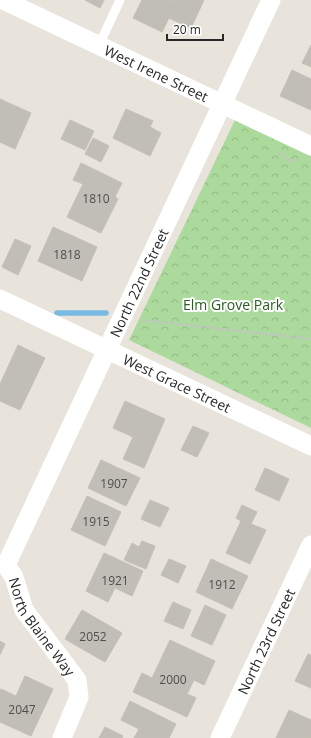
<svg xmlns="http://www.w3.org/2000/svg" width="311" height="738" font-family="'Open Sans',sans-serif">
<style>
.park{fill:url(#park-crowns)}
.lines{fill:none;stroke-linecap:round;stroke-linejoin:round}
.stream{stroke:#78bae1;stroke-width:5.5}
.building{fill:#c1beb7;stroke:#c4c0b5}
.path{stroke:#c3c3c3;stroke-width:2.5;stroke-dasharray:3 2;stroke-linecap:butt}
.service{stroke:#fff;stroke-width:9}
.minor{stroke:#fff;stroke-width:19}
.labels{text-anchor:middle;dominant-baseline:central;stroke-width:4;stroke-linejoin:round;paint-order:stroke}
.number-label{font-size:12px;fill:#4e4e4c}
.street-label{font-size:14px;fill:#282828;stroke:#fff}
.park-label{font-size:14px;fill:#265c20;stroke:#fff}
</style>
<defs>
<pattern id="park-crowns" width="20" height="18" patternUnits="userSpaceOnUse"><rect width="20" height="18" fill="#abda9c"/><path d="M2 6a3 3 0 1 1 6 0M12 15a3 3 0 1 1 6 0" fill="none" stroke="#93bb86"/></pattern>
</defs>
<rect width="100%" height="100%" fill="#e9e4db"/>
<path class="park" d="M235 120 311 156V428L129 340Z"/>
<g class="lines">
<path class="stream" d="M57 313H106"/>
</g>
<path class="building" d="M85 0H104L100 8Z
M142 0H166L169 1 170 0H204L191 28 169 18 162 32 133 18Z
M311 45V67L302 63Z
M292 70 311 79V110L280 96Z
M0 99 31 113 15 149 0 142Z
M126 109 153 121 150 127 161 133 150 156 113 138Z
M70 120 94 131 85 150 61 139Z
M93 138 109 146 101 162 85 154Z
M81 163 122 183 115 197 118 199 101 233 67 217 83 184 73 180Z
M53 227 97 247 82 281 38 261Z
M15 239 31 246 18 275 2 267Z
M18 345 45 358 20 410 0 401V384Z
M125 401 165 419 144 468 123 459 133 437 113 428Z
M193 426 209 433 197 457 181 450Z
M101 460 140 478 126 506 88 488Z
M265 468 289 479 279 501 255 490Z
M87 496 121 512 105 546 71 530Z
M150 500 169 508 160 527 141 519Z
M242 505 257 512 251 524 266 530 250 564 226 553 241 521 236 518Z
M142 541 155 546 146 569 124 560 132 543 139 547Z
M104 553 143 571 132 596 115 588 108 602 86 591Z
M169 559 186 566 178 583 161 575Z
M211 559 248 576 232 609 196 592Z
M173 602 191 610 183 629 164 621Z
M205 605 226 615 212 645 191 636Z
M82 610 122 633 105 662 65 639Z
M170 640 215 661 204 685 194 680 187 694 196 698 187 717 133 692 142 673 152 678Z
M0 641 5 644 0 655Z
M308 654 311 655V688L295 681Z
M25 676 53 689 31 736 0 722V692L1 689 16 696Z
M130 701 176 724 169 738H134L139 729 121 720Z
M289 710 311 720V738H276Z
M105 727 123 736 122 738H99Z"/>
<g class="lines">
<path class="path" d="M279 153 288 160 298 161
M141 320 311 339"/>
<path class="service" d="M99 45 120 0"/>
<g class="minor">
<path id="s1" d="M3 0 311 146"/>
<path id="s2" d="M0 299 311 446"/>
<path id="s3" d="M0 564 6 565 14 577 24 610 77 680 79 697 62 738"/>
<path id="s4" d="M6 565 271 0"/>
<path id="s5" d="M220 738 311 545"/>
</g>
</g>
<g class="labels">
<g class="number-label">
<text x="96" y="198">1810</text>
<text x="67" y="254">1818</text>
<text x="114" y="483">1907</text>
<text x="96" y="521">1915</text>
<text x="115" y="580">1921</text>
<text x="222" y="584">1912</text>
<text x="93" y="636">2052</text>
<text x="173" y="679">2000</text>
<text x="22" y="709">2047</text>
</g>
<g class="street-label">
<text stroke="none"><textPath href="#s1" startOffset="170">West Irene Street</textPath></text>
<text stroke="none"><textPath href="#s4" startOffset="312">North 22nd Street</textPath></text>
<text stroke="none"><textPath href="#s2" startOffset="196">West Grace Street</textPath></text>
<text stroke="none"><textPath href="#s3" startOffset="78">North Blaine Way</textPath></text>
<text stroke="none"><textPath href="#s5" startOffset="107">North 23rd Street</textPath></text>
</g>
<g class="park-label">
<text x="233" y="304">Elm Grove Park</text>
</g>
</g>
<path d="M167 34v6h56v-6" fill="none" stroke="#282828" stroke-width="2"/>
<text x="173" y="34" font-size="12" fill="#282828" stroke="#ffffff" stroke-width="3" paint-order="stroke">20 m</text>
</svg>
